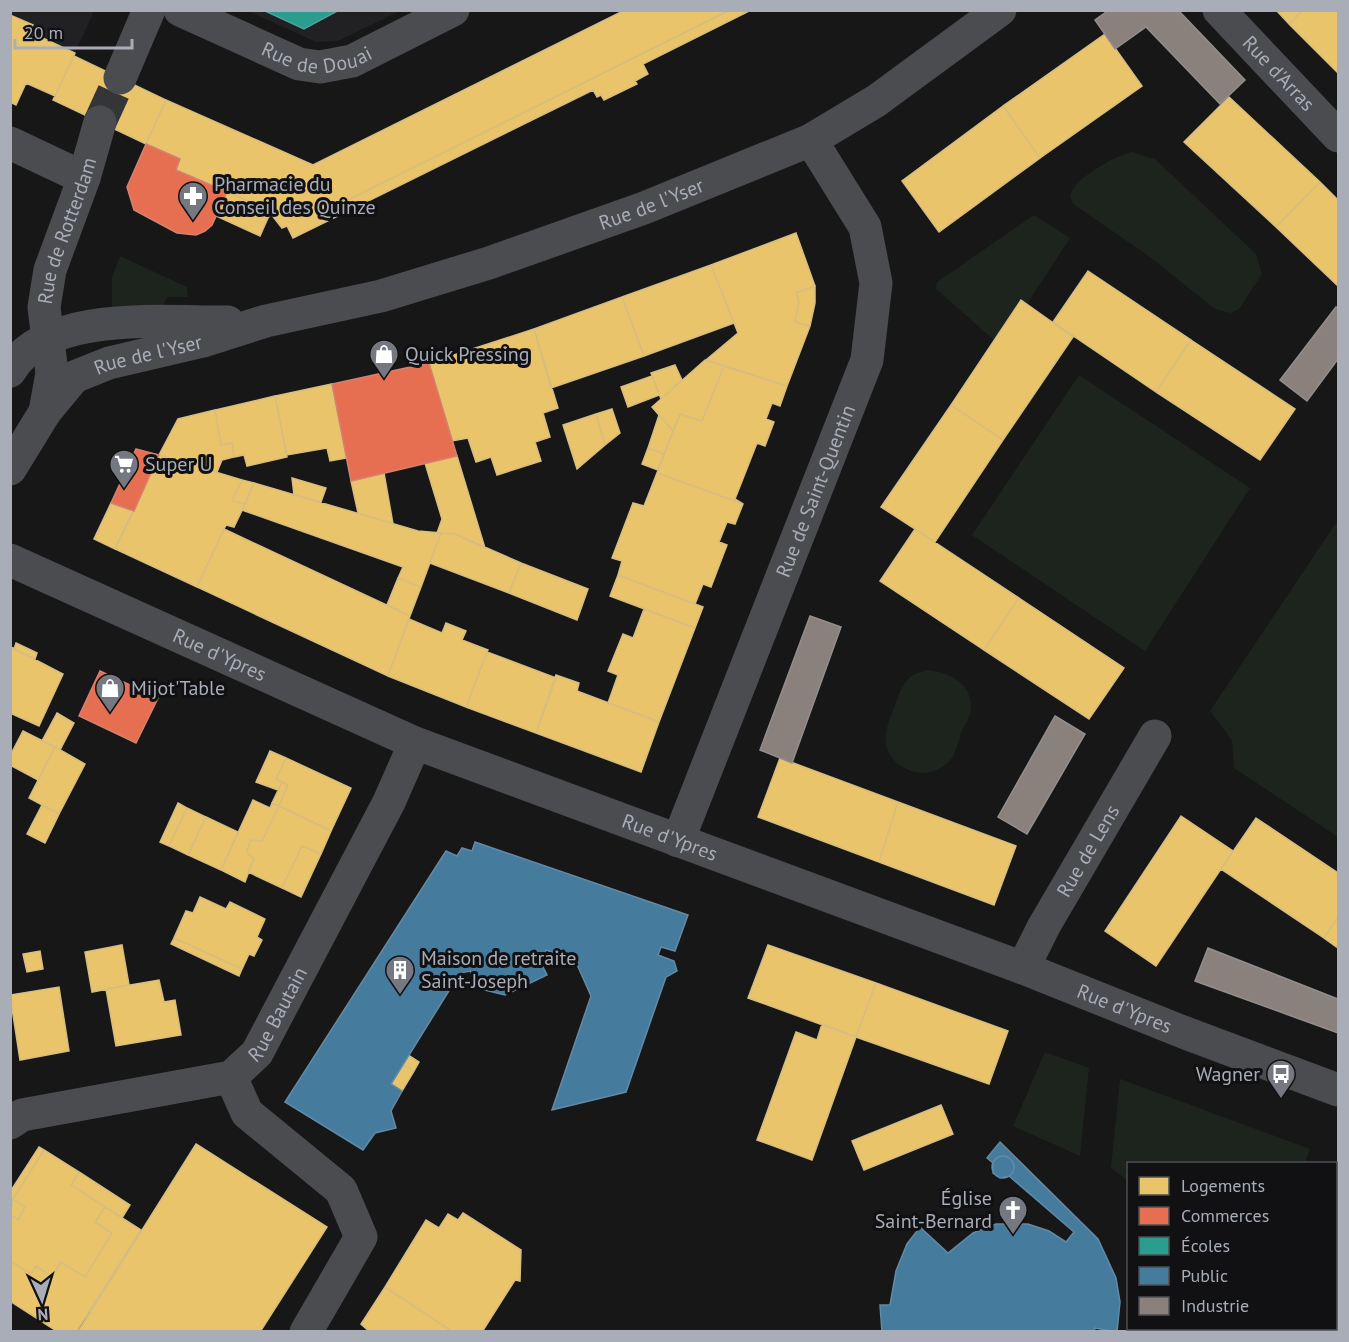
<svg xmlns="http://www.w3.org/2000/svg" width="1349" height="1342" font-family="'PT Sans',sans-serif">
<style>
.built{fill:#212123}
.green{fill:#1d241e}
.homes{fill:#e9c46a;stroke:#d6bd81;stroke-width:1.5}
.shops{fill:#e76f51;stroke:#d48270;stroke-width:1.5}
.schools{fill:#2a9d8f;stroke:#50a29b;stroke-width:1.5}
.public{fill:#457b9d;stroke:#638aa5;stroke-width:1.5}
.industry{fill:#8a817c;stroke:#938e8e;stroke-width:1.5}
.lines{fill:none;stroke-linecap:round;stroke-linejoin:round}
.minor-tunnel{stroke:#343537;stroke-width:33;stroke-dasharray:33 16;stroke-linecap:butt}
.minor{stroke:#4b4c50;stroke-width:33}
.labels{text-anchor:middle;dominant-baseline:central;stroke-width:6;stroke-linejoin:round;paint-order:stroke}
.street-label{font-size:20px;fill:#a8adb8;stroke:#111113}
.poi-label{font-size:20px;fill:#a8adb8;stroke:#111113;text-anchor:start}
</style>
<rect width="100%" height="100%" fill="#171717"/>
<path class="built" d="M11 10 94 11 75 53 30 32 33 25 11 15Z
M248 11H400L338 41 316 42Z"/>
<path class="green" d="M1132 152 1155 159 1256 254 1262 274 1239 309 1230 313 1215 309 1150 257 1073 204 1070 196C1073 179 1116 155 1132 152Z
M1034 215 1070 238 1027 304 1022 301 994 340 936 289 937 282Z
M120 256 187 287 188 297H168L159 310 112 309V277Z
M1079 375 1250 488 1145 651 972 535Z
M1336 523 1338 524V837L1234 768 1232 740 1210 711Z
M927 670C948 672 972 683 971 708 971 716 964 726 961 733 958 741 956 753 951 759 938 775 917 777 901 766 877 749 886 728 895 705 899 694 902 685 910 677 915 673 922 672 927 670Z
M1045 1052 1089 1068 1080 1156 1013 1126Z
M1120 1079 1310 1149 1305 1163 1128 1164V1181L1111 1168Z"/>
<path class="homes" d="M625 10H730L334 207 338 216 293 238 287 226 282 228 271 214 268 218 259 214 262 207 176 170 180 159 146 144 166 100 313 165Z
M730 10H751L643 64 648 74 635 81 637 84 604 100 601 95 597 97 593 90 338 216 334 207Z
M1276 10H1303L1289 24Z
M1303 10H1338V73L1289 24Z
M10 15 33 25 30 32 75 53 55 96 26 83 16 105 10 102Z
M1105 34 1142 86 1040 158 1003 106Z
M74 56 166 100 146 144 53 100Z
M1229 97 1320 182 1276 227 1184 142Z
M1003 106 1040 158 939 232 902 181Z
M1320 182 1338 200V286L1276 227Z
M227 192 262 207 259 214 268 218 260 236 216 216Z
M796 233 815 286 796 293 799 302 795 322 810 326 787 386 706 360 738 333 711 265Z
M711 265 734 323 644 356 622 297Z
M1088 271 1191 340 1156 392 1053 322Z
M815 286V303L810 326 795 322 799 302 796 293Z
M622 297 644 356 551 388 534 329Z
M1021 300 1073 337 1003 440 951 405Z
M534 329 558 408 543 413 550 437 535 442 541 461 497 475 491 457 476 462 468 438 452 441 429 363Z
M1191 340 1295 409 1260 460 1156 392Z
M705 360 724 366 702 421 680 414 673 431 652 407Z
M675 365 682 380 661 399 651 373Z
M724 366 787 386 780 406 772 403 766 419 774 422 765 446 757 443 735 499 743 504 657 473 680 414 702 421Z
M652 376 659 395 628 407 621 387Z
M332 384 347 458 330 461 327 448 287 455 275 396Z
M275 396 287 457 247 466 244 455 234 457 232 443 221 445 215 410Z
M951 405 1003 440 935 542 881 507Z
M612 409 620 433 605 445 596 414Z
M215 410 221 445 232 443 234 457 222 460 217 472 159 455 178 419Z
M596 414 605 445 577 469 563 425Z
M659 415 673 431 664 454 648 448Z
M648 448 664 454 658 470 642 464Z
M159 455 242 480 232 501 245 504 234 527 226 525 197 587 115 549Z
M457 456 485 548 455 534 437 533 442 519 425 463Z
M384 473 393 524 358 513 351 481Z
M657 473 743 504 735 524 727 522 719 542 727 545 711 587 703 584 695 604 618 575 622 561 612 558 633 503 644 506Z
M292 478 326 488 321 502 294 495Z
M242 480 254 483 245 504 232 501Z
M254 483 418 531 441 533 421 587 398 578 403 567 242 510Z
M111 503 134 511 115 549 94 539Z
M224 529 410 616 388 676 197 587Z
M915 529 1019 598 984 650 880 581Z
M441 533 455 534 521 563 509 593 430 563Z
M521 563 588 589 577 620 509 593Z
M618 575 703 607 695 628 610 596Z
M398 578 421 587 410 616 387 605Z
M1019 598 1124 668 1089 719 984 650Z
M644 609 695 628 659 722 608 703 618 675 608 671 623 634 633 638Z
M409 619 442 633 446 623 466 631 462 640 488 650 466 707 388 676Z
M16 643 37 653 35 659 14 649Z
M11 647 63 674 39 726 10 713Z
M487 652 556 678 536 733 466 707Z
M556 675 579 683 577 691 659 722 641 772 536 733Z
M57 713 74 723 60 750 42 741Z
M23 731 55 747 38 780 10 765V756Z
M55 747 85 764 59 814 29 798Z
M270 751 286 758 276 779 282 782 278 790 256 782Z
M286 758 351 788 331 831 279 806 288 785 276 779Z
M780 758 898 802 879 862 758 817Z
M282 782 288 785 279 806 272 803Z
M253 800 270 808 272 803 279 806 262 841 251 840 247 850 249 855 254 858 245 882 221 870Z
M898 802 1016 846 994 905 879 862Z
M178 803 187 808 169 846 160 842Z
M42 805 59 814 45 843 27 834Z
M279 806 331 831 321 854 302 846 282 888 248 872 254 858 249 855 247 850 251 840 262 841Z
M187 808 206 817 188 855 169 846Z
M1181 816 1233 851 1156 966 1105 931Z
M206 817 238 832 221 870 188 855Z
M1256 818 1338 873V917L1324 938 1221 869Z
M302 846 321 854 301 897 282 888Z
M200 897 226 909 230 902 265 919 257 937 262 940 254 956 249 954 242 969 174 938 186 911 193 913Z
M1338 917V948L1324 938Z
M174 938 242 969 239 976 171 944Z
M122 945 129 985 92 992 85 952Z
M768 945 876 983 856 1037 748 998Z
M40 951 43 969 27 972 23 954Z
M159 980 164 1002 175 1000 181 1035 116 1046 106 989Z
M876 983 1008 1031 989 1084 856 1037Z
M59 987 69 1051 20 1060 10 995Z
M822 1024 856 1037 812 1160 757 1140 796 1032 817 1040Z
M408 1055 419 1062 414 1071 403 1065Z
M403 1065 414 1071 402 1091 391 1084Z
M941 1105 953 1134 864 1170 852 1141Z
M196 1144 327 1227 260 1332H78Z
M39 1147 44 1150 10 1203V1192Z
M44 1150 79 1172 71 1185 105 1207 95 1222 112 1233 85 1277 61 1262 52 1277 36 1266 31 1274 10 1261V1219L13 1216 18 1220 25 1207 13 1199Z
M79 1172 130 1205 122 1218 71 1185Z
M13 1199 25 1207 18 1220 13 1216 10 1219Z
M105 1207 141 1230 76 1332H58L10 1301V1261L31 1274 36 1266 52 1277 61 1262 85 1277 112 1233 95 1222Z
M463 1213 521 1250 520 1281 515 1280 482 1332H453L385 1287 426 1220 439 1228 448 1214 458 1220Z
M385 1287 453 1332H370L361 1324Z"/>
<path class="shops" d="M146 144 180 159 176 170 227 192 212 225 205 231 196 235 177 233 134 210 127 187Z
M429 363 457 456 351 481 332 384Z
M136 449 159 455 134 511 111 503Z
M100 671 158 698 136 743 79 716Z"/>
<path class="schools" d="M263 10H339L304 29Z"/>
<path class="public" d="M475 842 688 915 675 951 661 947 658 955 674 961 677 971 666 977 626 1092 552 1110 591 996 575 960 546 950 541 963 547 975 505 995 481 989 470 971 460 973 391 1084 402 1091 391 1111 396 1128 375 1133 363 1150 285 1102 446 851 457 856 462 848 472 851Z
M1000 1142 1098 1239 1116 1278 1120 1302 1117 1332 1095 1328 1094 1332H882L880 1305H890L896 1271 907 1244 920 1227 948 1253 973 1233 996 1224H1028L1049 1231 1066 1242 1074 1232 1009 1176 1000 1178 993 1173V1163L987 1158Z
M992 1167a11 11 0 1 1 22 0a11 11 0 1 1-22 0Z"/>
<path class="industry" d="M1109 10H1178L1245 80 1220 104 1146 27 1115 49 1095 20Z
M1336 307 1338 308V359L1307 401 1280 380Z
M810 616 841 627 792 763 760 750Z
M1055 716 1085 734 1027 834 998 817Z
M1208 948 1338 999V1033L1195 981Z"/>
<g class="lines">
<path class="minor-tunnel" d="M100 122 120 78"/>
<g class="minor">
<path id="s1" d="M180 10 299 64 320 67 352 61 453 10"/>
<path id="s2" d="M1219 10 1338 136"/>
<path d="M120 78 149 10"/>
<path d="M10 143 84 178"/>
<path d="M10 371C45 309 168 323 228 322"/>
<path id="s3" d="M45 412 52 373 44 307 50 270 84 178 100 122"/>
<path id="s4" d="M10 469 45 412 74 377 109 363 203 341 266 321 381 296 489 263 644 208 811 140 876 101 1000 10"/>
<path id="s5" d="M10 560 415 743 1023 968 1183 1032 1338 1090"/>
<path id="s6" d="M678 841 867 360 876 283 865 227 811 140"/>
<path id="s7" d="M1023 968 1044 926 1155 736"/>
<path d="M231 1077 247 1113 341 1190 361 1237 306 1332"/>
<path id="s8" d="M10 1123 22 1115 231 1077 257 1053 389 802 415 743"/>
</g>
</g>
<defs>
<g id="pharmacy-pin" transform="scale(1.5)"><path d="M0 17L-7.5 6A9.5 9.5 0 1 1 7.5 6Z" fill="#757880" stroke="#111113"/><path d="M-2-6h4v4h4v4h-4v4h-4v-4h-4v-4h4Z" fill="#fff"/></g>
<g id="shop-pin" transform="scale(1.5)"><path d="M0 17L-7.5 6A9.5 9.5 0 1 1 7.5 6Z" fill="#757880" stroke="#111113"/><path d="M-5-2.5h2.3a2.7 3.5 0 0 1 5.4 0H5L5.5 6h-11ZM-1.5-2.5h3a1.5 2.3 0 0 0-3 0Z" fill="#fff"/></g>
<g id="supermarket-pin" transform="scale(1.5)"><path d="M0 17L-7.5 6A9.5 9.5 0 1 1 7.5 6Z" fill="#757880" stroke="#111113"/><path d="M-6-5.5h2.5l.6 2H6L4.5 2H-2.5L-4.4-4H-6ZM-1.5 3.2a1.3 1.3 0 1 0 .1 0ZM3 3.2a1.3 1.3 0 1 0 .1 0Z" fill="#fff"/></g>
<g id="building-pin" transform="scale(1.5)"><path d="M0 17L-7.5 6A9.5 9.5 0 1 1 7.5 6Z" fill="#757880" stroke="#111113"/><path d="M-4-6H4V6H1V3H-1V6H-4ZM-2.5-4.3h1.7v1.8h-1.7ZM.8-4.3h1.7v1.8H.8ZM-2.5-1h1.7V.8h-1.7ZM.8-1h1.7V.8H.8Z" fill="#fff"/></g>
<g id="bus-pin" transform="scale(1.5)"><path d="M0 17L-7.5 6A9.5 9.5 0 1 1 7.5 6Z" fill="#757880" stroke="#111113"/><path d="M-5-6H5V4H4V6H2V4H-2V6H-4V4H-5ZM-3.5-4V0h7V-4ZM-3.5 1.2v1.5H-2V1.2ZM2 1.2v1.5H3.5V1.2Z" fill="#fff"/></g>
<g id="church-pin" transform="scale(1.5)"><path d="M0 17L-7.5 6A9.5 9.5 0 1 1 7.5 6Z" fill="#757880" stroke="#111113"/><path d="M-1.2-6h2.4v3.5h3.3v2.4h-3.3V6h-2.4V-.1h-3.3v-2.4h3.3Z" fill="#fff"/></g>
</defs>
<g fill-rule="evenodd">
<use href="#pharmacy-pin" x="193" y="196"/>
<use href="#shop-pin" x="384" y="354"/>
<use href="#supermarket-pin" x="124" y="464"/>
<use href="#shop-pin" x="110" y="688"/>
<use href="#building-pin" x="400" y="970"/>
<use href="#bus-pin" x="1281" y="1074"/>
<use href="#church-pin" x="1013" y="1210"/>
</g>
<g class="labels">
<g class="street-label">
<text stroke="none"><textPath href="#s1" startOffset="148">Rue de Douai</textPath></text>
<text stroke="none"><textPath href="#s2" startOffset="87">Rue d'Arras</textPath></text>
<text stroke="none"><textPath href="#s4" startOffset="716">Rue de l'Yser</textPath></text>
<text stroke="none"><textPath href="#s3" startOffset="186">Rue de Rotterdam</textPath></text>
<text stroke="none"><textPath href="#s4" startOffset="190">Rue de l'Yser</textPath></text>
<text stroke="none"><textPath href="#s6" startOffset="376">Rue de Saint-Quentin</textPath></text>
<text stroke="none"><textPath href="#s5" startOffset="230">Rue d'Ypres</textPath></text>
<text stroke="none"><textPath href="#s5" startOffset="716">Rue d'Ypres</textPath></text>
<text stroke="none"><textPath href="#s7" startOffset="134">Rue de Lens</textPath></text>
<text stroke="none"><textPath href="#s5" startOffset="1202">Rue d'Ypres</textPath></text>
<text stroke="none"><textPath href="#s8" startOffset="306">Rue Bautain</textPath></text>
</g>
<g class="poi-label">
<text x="214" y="184">Pharmacie du<tspan x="214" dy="23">Conseil des Quinze</tspan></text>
<text x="405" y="354">Quick Pressing</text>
<text x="145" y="464">Super U</text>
<text x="131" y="688">Mijot'Table</text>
<text x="421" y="958">Maison de retraite<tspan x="421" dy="23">Saint-Joseph</tspan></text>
<text x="1260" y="1074" text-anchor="end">Wagner</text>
<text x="992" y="1198" text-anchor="end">Église<tspan x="992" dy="23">Saint-Bernard</tspan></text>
</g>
</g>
<rect width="1349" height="1342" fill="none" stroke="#a8adb8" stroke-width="24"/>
<rect x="1127" y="1162" width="210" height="168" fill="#111113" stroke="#4d4f55" stroke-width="1.5"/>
<rect x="1139" y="1177" width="30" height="18" fill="#e9c46a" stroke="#4d4f55" stroke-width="1.5"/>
<text x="1181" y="1192" font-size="18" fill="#a8adb8">Logements</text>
<rect x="1139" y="1207" width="30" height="18" fill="#e76f51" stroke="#4d4f55" stroke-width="1.5"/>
<text x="1181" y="1222" font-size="18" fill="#a8adb8">Commerces</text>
<rect x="1139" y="1237" width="30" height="18" fill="#2a9d8f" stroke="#4d4f55" stroke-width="1.5"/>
<text x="1181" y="1252" font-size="18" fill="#a8adb8">Écoles</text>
<rect x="1139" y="1267" width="30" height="18" fill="#457b9d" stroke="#4d4f55" stroke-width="1.5"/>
<text x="1181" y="1282" font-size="18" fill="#a8adb8">Public</text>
<rect x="1139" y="1297" width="30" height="18" fill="#8a817c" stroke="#4d4f55" stroke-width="1.5"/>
<text x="1181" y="1312" font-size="18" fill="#a8adb8">Industrie</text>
<g transform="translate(42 1300) rotate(176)" stroke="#111113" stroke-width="4.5" paint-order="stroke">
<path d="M0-4.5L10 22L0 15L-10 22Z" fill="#a8adb8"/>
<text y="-9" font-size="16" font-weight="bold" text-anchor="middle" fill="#a8adb8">N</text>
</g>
<path d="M15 39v9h117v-9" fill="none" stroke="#a8adb8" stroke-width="3"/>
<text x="24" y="39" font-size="18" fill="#a8adb8" stroke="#111113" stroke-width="4.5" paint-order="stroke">20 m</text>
</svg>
